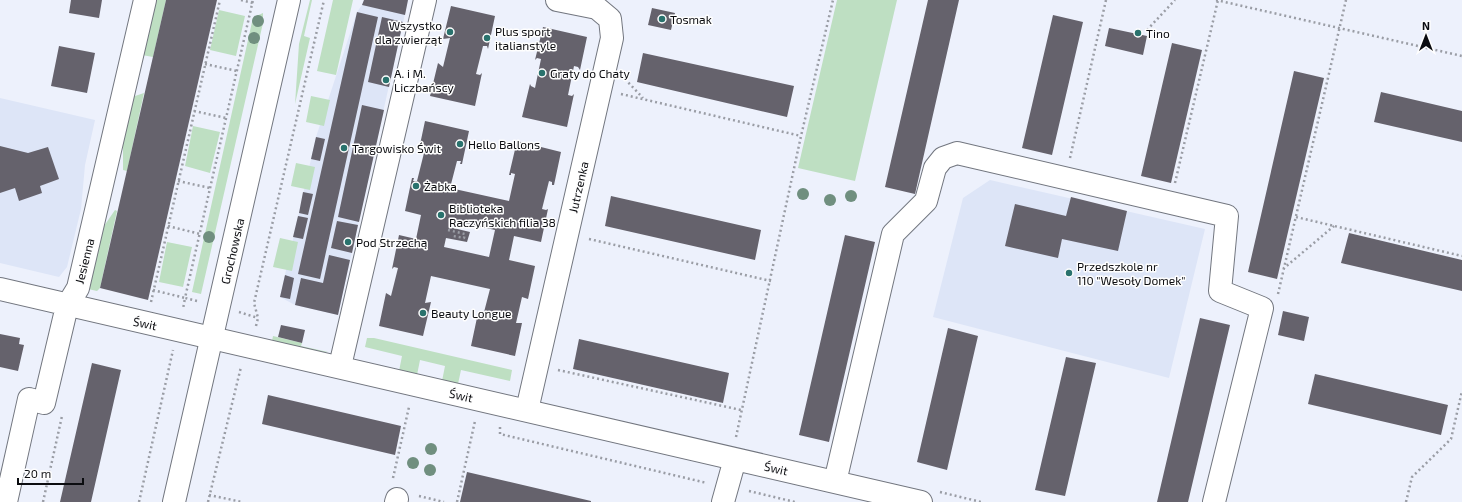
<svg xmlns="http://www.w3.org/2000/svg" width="1462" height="502" font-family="'Exo 2',sans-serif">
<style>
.built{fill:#dde5f7}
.green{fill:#bedfc2}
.building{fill:#65626c;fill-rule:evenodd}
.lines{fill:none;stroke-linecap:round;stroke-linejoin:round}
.minor-casing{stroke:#72767f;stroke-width:24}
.tertiary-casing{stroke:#72767f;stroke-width:24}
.path{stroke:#9a9da5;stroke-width:2.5;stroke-dasharray:2 3;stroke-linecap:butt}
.minor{stroke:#fff;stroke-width:22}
.tertiary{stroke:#fff;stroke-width:22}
.tree{fill:#708f7f}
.poi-dot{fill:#29726d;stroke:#fefefe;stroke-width:1.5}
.labels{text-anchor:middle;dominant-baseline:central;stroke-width:3;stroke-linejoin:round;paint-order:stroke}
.poi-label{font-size:12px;fill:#0b0c10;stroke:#fefefe;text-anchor:start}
.street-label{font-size:12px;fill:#0b0c10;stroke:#fefefe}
</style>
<rect width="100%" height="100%" fill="#edf1fc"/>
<path class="built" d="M364 0H408L338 315 295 305 280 297 316 137 357 12 362 5Z
M0 98 95 120 85 165 81 209 67 267 59 277 0 263Z
M990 180 1205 229 1169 378 933 317 963 198Z"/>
<path class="green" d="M156 0H166L153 57 142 55 152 8Z
M310 0H312L304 36 310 38 295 104 299 44Z
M333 0H353L336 75 317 71Z
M837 0H897L855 181 798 168Z
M219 10 245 16 236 56 210 50Z
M263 13V23L201 294 192 292 252 22 254 17Z
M144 93 127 171 123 170V141L132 97Z
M311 96 330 100 324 126 306 122Z
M193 126 220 132 210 173 185 166Z
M296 163 315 167 310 190 291 186Z
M115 210 117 211 100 288 97 291 88 289 102 229Z
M280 238 298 242 292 271 273 267Z
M167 242 192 247 183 287 159 282Z
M273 336 302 343 301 346 328 352 321 353 272 341Z
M367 338H374L512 370 510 381 461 370 458 384 442 381 445 366 420 360 417 375 399 371 402 356 365 347Z"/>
<path class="building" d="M71 0H102L99 18 69 13Z
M166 0H217L148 300 100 288Z
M364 0H408L405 15 362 5Z
M928 0H959L915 194 885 187Z
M451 6 495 16 488 49 487 46H483L476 74 480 75 482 73 475 106 430 96 438 63 443 67 450 38 443 39Z
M652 8 675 13 671 30 648 25Z
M357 12 378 17 320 279 298 274Z
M1053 15 1083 22 1052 155 1022 148Z
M382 17 403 22 389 87 368 82Z
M543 27 587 37 580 70 578 67 574 66 568 95 572 96 574 94 567 127 522 117 530 84 531 86 535 88 541 59 537 58 535 60Z
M1109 28 1147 36 1143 55 1105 46Z
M1172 43 1202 50 1171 183 1141 176Z
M59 46 95 53 87 93 51 86Z
M643 53 794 86 787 117 637 82Z
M1294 71 1324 78 1277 279 1248 272Z
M1381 92 1462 111V142L1374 122Z
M362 105 384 110 359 222 338 217Z
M425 121 469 131 462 164H460L461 161H457L450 188 509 201 515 174 511 173V175H509L517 141 561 152 554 185H552V182L549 181 542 209 546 210 548 209 541 242 514 236 509 260 535 266 528 299 522 297 516 323H522L515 356 471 346 478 313 483 316 490 289 431 276 425 303 431 302 423 336 379 326 386 293 391 296 398 268 394 267 392 269 399 235 416 239 421 215 405 211 412 178H414L413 181H417L424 153 420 152 419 154H418ZM450 220 495 230 489 257 444 247 446 238 467 242 470 232 449 227Z
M316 137 325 139 320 161 311 159Z
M0 146 28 153 48 147 59 179 40 186 42 193 19 201 15 188 0 193Z
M303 192 313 194 308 215 299 213Z
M611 196 761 230 755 260 605 226Z
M1071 197 1127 211 1118 251 1062 239 1058 258 1005 246 1015 204 1066 216Z
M298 216 308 218 303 239 293 237Z
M337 221 358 225 352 253 331 248Z
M1349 233 1462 260V291L1341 263Z
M845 235 875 242 829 442 799 435Z
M329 255 350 260 338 315 295 305 301 278 323 283Z
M285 275 294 278 290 299 280 297Z
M1283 311 1309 317 1304 341 1278 335Z
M1200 318 1230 325 1188 502H1157Z
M281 325 305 330 302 343 278 337Z
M948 328 978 336 947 470 917 462Z
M0 334 20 338 19 344 24 345 18 371 0 367Z
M579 339 729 373 723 403 573 369Z
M1066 357 1096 363 1065 496 1035 490Z
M92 363 121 370 91 502H60Z
M1315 374 1448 405 1441 435 1308 404Z
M268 395 401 426 395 455 262 424Z
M467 472 591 501V502H460Z"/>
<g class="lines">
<g class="minor-casing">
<path id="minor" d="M0 289 921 502
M340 366 425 0
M527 410 612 38 610 19 597 8 557 0
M835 482 893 234 926 201 935 168 943 158 957 153 1227 216 1220 291 1262 308 1214 502
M6 502 29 399 44 403 67 306 78 288 145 0
M396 502 397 499
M723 502 735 459"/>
</g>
<g class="tertiary-casing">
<path id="tertiary" d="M174 502 289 0"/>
</g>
<path class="path" d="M241 0 253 3
M1216 0 1462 56
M1147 30 1175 0
M205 64 237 71
M625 79 643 98
M621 94 801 136
M194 111 226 118
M1070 158 1106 0
M178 181 210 188
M1175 183 1218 0
M1296 217 1462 256
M168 226 200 234
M448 230 465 234 464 238 453 236
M589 239 771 281
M1283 269 1334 226
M153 290 185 298 183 309
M1278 294 1346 0
M197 301 185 298 253 0
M151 302 220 0
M239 312 258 318
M256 326 258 318 254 303 324 0
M558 370 741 410
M500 427V434L707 483
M736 437 801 136 833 0
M393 478 409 407
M749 491 795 502
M940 492 981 502
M209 495 242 502
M419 496 444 502
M43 502 62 416
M139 502 173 350
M208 502 241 367
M457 502 475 421
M1406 502 1412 477 1451 439 1462 391"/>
<use href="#minor" class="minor"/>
<use href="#tertiary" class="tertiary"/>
</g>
<g class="tree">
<circle cx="258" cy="21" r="6"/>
<circle cx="254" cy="38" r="6"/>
<circle cx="803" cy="194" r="6"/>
<circle cx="851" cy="196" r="6"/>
<circle cx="830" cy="200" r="6"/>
<circle cx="209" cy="237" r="6"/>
<circle cx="431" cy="449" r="6"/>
<circle cx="413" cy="463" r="6"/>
<circle cx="430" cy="470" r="6"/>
</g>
<g class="poi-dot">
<circle cx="662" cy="19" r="4"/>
<circle cx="450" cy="32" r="4"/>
<circle cx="1138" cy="33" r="4"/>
<circle cx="487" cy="38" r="4"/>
<circle cx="542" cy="73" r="4"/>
<circle cx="386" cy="80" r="4"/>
<circle cx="460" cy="144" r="4"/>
<circle cx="344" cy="148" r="4"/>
<circle cx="416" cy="186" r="4"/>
<circle cx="441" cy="215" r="4"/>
<circle cx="348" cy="242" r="4"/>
<circle cx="1069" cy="273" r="4"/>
<circle cx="423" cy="313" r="4"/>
</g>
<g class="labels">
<g class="poi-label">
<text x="670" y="19">Tosmak</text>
<text x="442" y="25" text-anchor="end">Wszystko<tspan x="442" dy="14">dla zwierząt</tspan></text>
<text x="495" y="31">Plus sport<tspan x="495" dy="14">italianstyle</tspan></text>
<text x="1146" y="33">Tino</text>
<text x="394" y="73">A. i M.<tspan x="394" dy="14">Liczbańscy</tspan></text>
<text x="550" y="73">Graty do Chaty</text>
<text x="468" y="144">Hello Ballons</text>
<text x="352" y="148">Targowisko Świt</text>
<text x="424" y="186">Żabka</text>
<text x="449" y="208">Biblioteka<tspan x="449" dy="14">Raczyńskich filia 38</tspan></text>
<text x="356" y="242">Pod Strzechą</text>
<text x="1077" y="266">Przedszkole nr<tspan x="1077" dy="14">110 "Wesoły Domek"</tspan></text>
<text x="431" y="313">Beauty Longue</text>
</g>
<g class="street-label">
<text transform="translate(578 187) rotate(-77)">Jutrzenka</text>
<text transform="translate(232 251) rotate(-77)">Grochowska</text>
<text transform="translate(84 261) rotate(-76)">Jesienna</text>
<text transform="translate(145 323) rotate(12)">Świt</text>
<text transform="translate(461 395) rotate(13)">Świt</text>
<text transform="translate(776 468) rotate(13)">Świt</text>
</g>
</g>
<g transform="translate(1426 36)" stroke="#fefefe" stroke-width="3" paint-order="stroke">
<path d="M0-3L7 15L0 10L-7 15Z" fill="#0b0c10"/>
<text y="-6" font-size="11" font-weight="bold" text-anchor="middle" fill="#0b0c10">N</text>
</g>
<path d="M18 478v6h65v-6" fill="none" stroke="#0b0c10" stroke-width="2"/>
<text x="24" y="478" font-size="12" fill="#0b0c10" stroke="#fefefe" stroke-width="3" paint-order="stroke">20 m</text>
</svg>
